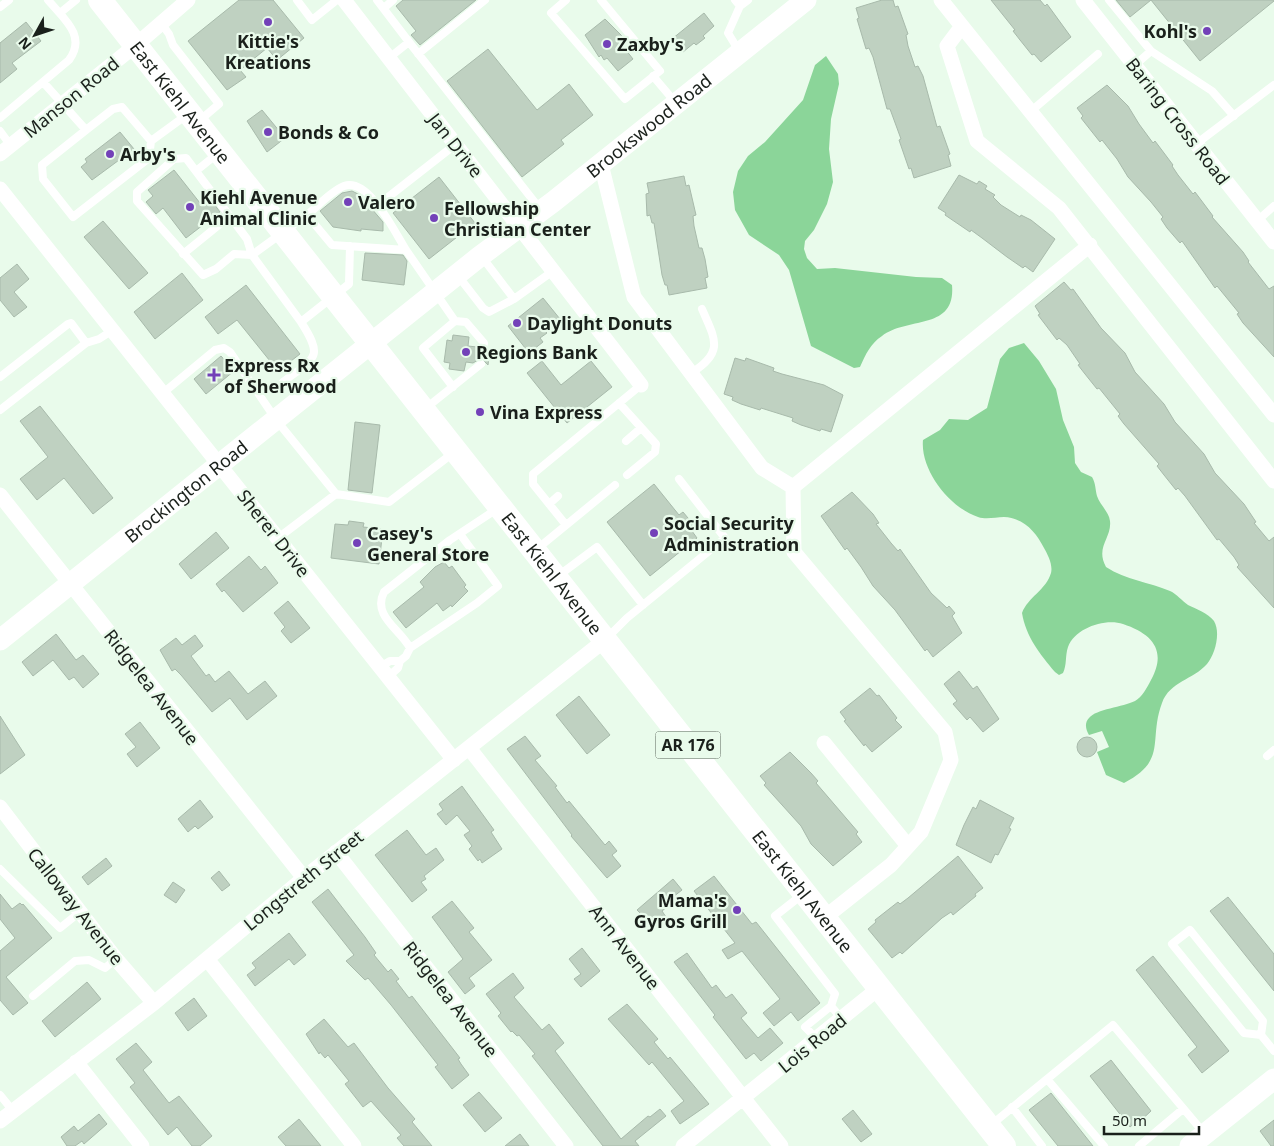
<svg xmlns="http://www.w3.org/2000/svg" width="1274" height="1146" font-family="'Noto Sans',sans-serif">
<style>
.water{fill:#8bd599}
.building{fill:#bfd1c1;stroke:#a8baab}
.lines{fill:none;stroke-linecap:round;stroke-linejoin:round}
.lane{stroke:#fff;stroke-width:8}
.street{stroke:#fff;stroke-width:15}
.secondary{stroke:#fff;stroke-width:21}
.primary{stroke:#fff;stroke-width:24}
.poi-dot{fill:#7341b8;stroke:#e9fbeb;stroke-width:2}
.labels{text-anchor:middle;dominant-baseline:central;stroke-width:4.5;stroke-linejoin:round;paint-order:stroke}
.shield{fill:#e9fbeb;stroke:#586259;stroke-width:1}
.shield-label{font-size:16px;font-weight:bold;fill:#1a201b}
.poi-label{font-size:18px;font-weight:bold;fill:#1a201b;stroke:#e9fbeb;text-anchor:start}
.street-label{font-size:18px;fill:#1a201b;stroke:#e9fbeb}
</style>
<rect width="100%" height="100%" fill="#e9fbeb"/>
<path class="water" d="M826 56 838 74 839 84 831 119 829 149 833 182 827 204 814 230 805 241 804 249 807 258 817 269 835 268 916 277 942 278 952 285C956 331 908 316 882 336 870 344 866 354 860 367L854 368 811 346 789 270 779 255 749 235 735 210 733 192 738 171 748 156 765 142 803 100 815 65Z
M1024 343 1039 361 1056 389 1063 420 1074 447 1075 463 1081 472 1092 477C1096 484 1095 489 1097 496 1100 505 1109 512 1110 521 1112 538 1095 547 1106 567 1126 580 1149 582 1170 591 1177 594 1182 601 1188 605 1196 609 1208 613 1214 621 1221 633 1215 654 1207 664 1193 680 1170 681 1162 703 1148 741 1168 760 1124 783L1106 775 1097 752 1109 747 1102 731 1089 735C1086 730 1084 723 1089 718 1096 709 1123 707 1135 701 1142 697 1147 688 1151 680 1167 651 1153 634 1123 624 1105 618 1075 628 1068 647 1065 656 1067 665 1063 673L1059 675 1055 672C1040 654 1026 637 1022 613 1028 597 1046 590 1051 573 1053 565 1048 555 1044 548 1036 532 1024 518 1004 517 995 517 987 520 978 517 950 508 920 470 923 440L940 430 949 419 968 420 987 408 1000 359 1009 348Z"/>
<path class="building" d="M239 0H273L304 38 277 60 267 48 240 70 246 77 227 90 188 41Z
M403 0H476L420 45 411 35 416 31 396 6Z
M882 0H893L895 7 898 6 908 34 906 35 908 46 915 67 918 66 923 76 937 127 940 126 950 154 948 155 951 166 914 178 911 168 909 169 899 140 901 139 890 109H887L873 57 869 48 866 49 857 19 859 18 856 8Z
M991 0H1040L1045 6 1047 4 1071 37 1041 62 1034 54 1032 55 1020 40 1013 31 1015 30Z
M1116 0H1151L1130 17Z
M1151 0H1274V1L1200 61Z
M704 13 714 26 703 36 705 38 696 45 694 43 683 52 672 39Z
M605 19 624 38 622 40 625 43 622 45 633 59 618 71 607 58 604 60 601 55 599 57 585 35Z
M26 22 41 41 12 63 17 69 0 83V43Z
M488 49 537 110 569 84 593 115 561 140 564 144 522 177 447 81Z
M1107 85 1128 106 1139 124 1153 143 1155 141 1173 165 1172 166 1178 175 1193 194 1195 192 1213 216 1212 217 1243 252 1249 261 1248 262 1269 289 1274 286V357L1243 323 1237 314 1239 313 1217 286 1215 288 1182 241 1180 243 1167 228 1161 219 1163 217 1151 202 1128 177 1117 159 1102 140 1100 142 1081 118 1083 116 1077 108Z
M262 110 285 138 267 152 247 121Z
M120 132 134 149 92 180 81 167 87 162 85 159Z
M174 170 200 203 208 196 220 212 186 238 163 208 156 214 146 202 153 196 148 190Z
M959 175 977 184 979 181 987 186 985 189 995 195 993 197 1001 205 1020 217 1021 215 1031 220 1055 239 1033 272 1025 266 1023 268 1007 257 982 238 971 230 970 232 945 215 946 213 938 208Z
M684 176 686 186 689 185 696 215 693 216 694 226 699 248H702L705 259 708 277 705 278 707 288 669 295 667 285H665L662 275 654 223H652L650 215 647 216 646 194 649 193 647 183Z
M439 177 475 223 429 259 393 213Z
M352 191 360 195 383 222V231L361 229V231L333 227 320 211 342 193Z
M103 221 148 273 129 289 84 237Z
M365 253 403 255 407 261 404 285 362 280Z
M17 264 29 279 14 292 27 307 14 317 0 300V278Z
M182 273 203 300 155 339 134 312Z
M1064 282 1071 290 1073 289 1101 328 1125 353 1135 372 1164 404 1175 422 1204 454 1215 473 1244 504 1256 522 1254 523 1269 541 1274 537V608L1237 567 1239 565 1234 557 1219 539 1217 540 1185 496 1178 488 1176 490 1164 475 1157 466 1159 464 1124 424 1118 416 1120 414 1099 388 1097 389 1085 374 1078 365 1080 364 1067 345 1059 338 1057 340 1038 315 1040 314 1035 306Z
M246 285 300 354 278 371 237 320 218 334 205 317Z
M543 298 560 319 545 331 547 333 540 338 543 342 529 353 508 326Z
M453 335 469 337 468 346 477 347 481 353 490 349 488 365 481 358 473 363 466 362 464 371 449 369 450 363 444 362 445 355 447 340 452 341Z
M221 356 234 371 206 394 194 379Z
M735 358 745 361 746 358 774 368 773 371 782 374 824 385 843 395 831 432 821 429 820 431 801 425 792 421 793 418 761 408 760 410 741 404 732 400 733 397 724 394Z
M542 361 561 385 591 361 612 387 567 423 527 373Z
M40 406 113 498 93 514 64 478 37 500 20 479 48 457 20 421Z
M355 422 380 425 372 493 348 490Z
M654 484 679 515 683 512 693 524 689 527 697 538 650 576 607 522Z
M852 492 873 514 879 523 876 524 891 543 898 551 900 549 931 593 947 608 949 606 955 613 952 616 962 633 933 657 927 649 925 651 895 610 873 586 861 567 847 548 845 550 821 516Z
M349 521 364 523 363 527 383 529 379 564 331 558 335 524 348 525Z
M216 532 229 548 191 579 179 564Z
M249 556 261 570 265 566 278 583 243 612 224 590 222 592 216 584Z
M444 562 449 568 452 566 466 585 464 587 468 591 452 607 451 605 443 611 437 603 406 628 393 612 424 587 420 582 435 567Z
M288 601 310 628 291 643 281 631 285 627 274 613Z
M56 634 76 660 83 655 99 674 83 688 74 677 69 680 53 660 33 676 22 662Z
M195 635 203 646 191 656 206 676 209 674 215 682 229 671 248 694 265 681 277 696 247 720 230 698 212 712 181 675 175 669 172 671 160 650 176 638 182 645Z
M959 671 973 689 977 686 999 719 983 732 970 717 967 720 953 704 957 701 944 684Z
M870 688 877 696 879 695 897 718 895 720 902 727 872 752 865 744 864 746 844 721 846 720 840 712Z
M579 696 610 735 587 754 556 715Z
M0 716 25 755 0 774Z
M140 722 160 748 137 767 127 754 136 747 125 734Z
M525 736 541 756 535 760 557 786 555 787 567 803 569 801 605 845 609 841 617 851 612 855 621 866 607 878 571 836 572 835 507 749Z
M1077 747a10 10 0 1 1 20 0a10 10 0 1 1-20 0Z
M790 752 811 773 818 781 816 783 858 832 856 834 862 842 833 866 811 844 801 826 764 785 766 783 760 776Z
M462 786 494 830 491 832 502 849 482 863 480 859 478 861 469 849 472 846 464 835 470 831 457 815 446 825 437 814 443 810 439 804Z
M200 800 213 817 198 829 195 826 188 832 178 819Z
M980 800 1014 818 1009 828 1011 829 998 855 995 854 991 863 956 845 964 825 973 807 976 809Z
M407 830 426 855 436 848 444 860 424 876 426 879 421 882 427 890 412 902 375 855Z
M958 856 983 888 975 894 976 896 953 915 951 912 942 918 902 954 900 952 892 958 868 929 876 922 875 920 898 902 900 904 908 898Z
M106 858 112 866 88 885 82 877Z
M219 871 230 885 222 891 211 878Z
M714 876 752 924 756 922 820 1003 798 1021 791 1012 774 1026 763 1013 780 999 742 951 728 959 722 950 735 943 694 891Z
M673 879 682 890 664 904 667 907 662 911 666 917 654 927 637 910Z
M173 882 185 890 176 903 164 895Z
M328 889 365 937 376 953 374 955 388 972 391 969 399 979 396 981 409 998 412 996 460 1058 458 1059 461 1064 469 1075 452 1089 435 1067 438 1065 391 1005 368 978 365 980 346 961 354 955 312 902Z
M0 894 12 909 20 903 22 905 23 904 52 938 6 977 28 1003 13 1015 0 1000V951L15 938 0 919Z
M1228 897 1274 954V991L1210 911Z
M452 901 474 928 469 932 492 960 469 978 475 986 465 994 448 972 463 959 432 917Z
M289 933 306 955 294 965 289 959 255 986 247 975 256 968 252 963Z
M582 948 600 971 581 987 574 979 581 974 569 959Z
M687 953 712 988 716 985 726 998 732 994 747 1013 741 1018 758 1038 770 1028 783 1043 761 1061 754 1053 746 1059 713 1017 715 1015 674 962Z
M1153 956 1229 1051 1202 1073 1188 1055 1197 1047 1136 970Z
M513 973 524 988 514 997 542 1030 549 1024 564 1043 555 1051 621 1139 648 1116 650 1117 660 1109 666 1116 635 1141 639 1146H603L532 1056 535 1054 519 1035 517 1036 512 1031 511 1032 498 1016 501 1013 486 994Z
M87 982 101 999 55 1037 42 1021Z
M194 998 207 1016 188 1031 175 1013Z
M627 1004 658 1039 654 1042 668 1059 670 1057 709 1104 680 1124 671 1111 684 1101 652 1062 649 1065 608 1019Z
M324 1019 348 1047 354 1043 388 1088 415 1119 412 1122 432 1146H404L397 1138 401 1135 371 1101 363 1107 345 1084 349 1081 328 1055 325 1058 320 1052 319 1054 306 1034Z
M136 1043 152 1062 143 1070 169 1103 179 1096 212 1136 200 1146H192L177 1127 168 1135 130 1087 135 1083 116 1059Z
M1111 1060 1151 1111 1137 1124 1136 1122 1130 1127 1090 1076Z
M479 1092 502 1118 485 1132 463 1105Z
M1051 1093 1093 1146H1058L1029 1110Z
M853 1110 872 1134 861 1142 842 1119Z
M99 1114 107 1124 84 1144 82 1141 75 1146H67L61 1137 74 1126 78 1131Z
M299 1119 321 1146H286L278 1137Z
M1274 1120V1146H1271L1260 1131Z
M520 1134 529 1146H505Z"/>
<g class="lines">
<path class="lane" d="M297 0 312 20 337 0
M377 0 409 42
M566 0 551 13 625 99 660 71 601 0
M735 0 740 6 748 0
M1109 0 1151 51 1212 91 1234 116
M0 7 9 0
M384 8 393 0
M60 13 76 0
M161 23 169 34 173 45 219 104 199 121
M739 51 728 33 740 6
M418 54 485 0
M389 58 409 42 540 209
M1135 65 1151 51
M653 76 675 102
M43 82 86 130 113 109 122 107 151 141 188 114
M1030 112 1098 54
M0 118 69 60C87 36 64 19 48 0
M86 130 42 165 43 179 73 217 149 158 151 141
M0 131 11 146
M1196 144 1274 85
M196 171 217 154
M378 205 456 144
M307 215C318 206 331 191 344 186 369 177 395 233 406 250
M1257 221 1274 206
M183 254 230 216
M459 277 483 308 489 312 514 299 482 257
M514 299 553 271
M301 322 252 255 247 239 186 158 174 159 137 192V201L203 275 216 269 234 254 252 255 307 215 332 245 406 250 455 321
M691 373C725 352 715 339 702 309
M0 377 68 324 71 323 86 343
M283 382C314 358 325 359 301 322L349 284 350 246
M453 387 423 348 455 321 466 322 484 343 483 348
M163 393 215 350 224 348 230 352 277 421 336 494
M619 403 656 444 655 452 627 475
M426 408 481 364
M0 410 86 343 99 339 113 330
M626 441 641 428
M549 504 558 496
M566 525 533 484V474L641 385
M278 538 336 494 389 502 453 453
M537 549 615 485
M558 576 597 547 643 605
M607 638 627 618 725 538 679 479
M410 648 477 603 498 586 460 534
M400 661 406 656 410 648C400 629 372 616 384 592L450 540 497 509
M380 667 390 661H400L398 668 388 677
M1267 756 1274 750
M0 869 60 928 80 912
M803 894 775 916 835 994 831 1006
M33 996 75 961 89 960 105 968 116 959
M1261 1035 1263 1021 1190 930 1172 944 1244 1033 1261 1035 1274 1051
M817 1039 805 1027 831 1006 842 1019
M1047 1079 1104 1146
M0 1095 13 1111
M1012 1107 1042 1146
M991 1125 1113 1025 1204 1133
M1139 1146 1183 1109"/>
<path class="street" d="M344 0 641 385
M941 0 1274 415
M1083 0 1274 242
M962 26 947 46 977 141 1059 208 1274 481
M0 154 136 45 188 0
M601 164 634 297 762 468 793 487 794 552 945 732 951 760 921 832 891 865 824 918
M0 189 454 760
M793 487 1090 245
M0 495 304 878
M824 743 908 846
M469 748 781 1146
M0 807 116 959 154 1003
M336 852 566 1146
M207 959 354 1146
M76 1062 142 1146
M0 1121 154 1003 304 878 605 640
M683 1146 879 988"/>
<g class="secondary">
<path id="s1" d="M0 640 479 257 553 202 806 0"/>
<path d="M1190 1146 1274 1079"/>
</g>
<path class="primary" id="s2" d="M100 0 1004 1146"/>
</g>
<g class="poi-dot">
<circle cx="268" cy="22" r="5"/>
<circle cx="1207" cy="31" r="5"/>
<circle cx="607" cy="44" r="5"/>
<circle cx="268" cy="132" r="5"/>
<circle cx="110" cy="154" r="5"/>
<circle cx="348" cy="202" r="5"/>
<circle cx="190" cy="207" r="5"/>
<circle cx="434" cy="218" r="5"/>
<circle cx="517" cy="323" r="5"/>
<circle cx="466" cy="352" r="5"/>
<path d="M211.5 367.5h5v5h5v5h-5v5h-5v-5h-5v-5h5z"/>
<circle cx="480" cy="412" r="5"/>
<circle cx="654" cy="533" r="5"/>
<circle cx="357" cy="543" r="5"/>
<circle cx="737" cy="910" r="5"/>
</g>
<g class="labels">
<rect class="shield" x="655.5" y="731.5" width="65" height="27" rx="4"/>
<g class="shield-label">
<text x="688" y="745">AR 176</text>
</g>
<g class="poi-label">
<text x="1197" y="31" text-anchor="end">Kohl's</text>
<text x="268" y="41" text-anchor="middle">Kittie's<tspan x="268" dy="21">Kreations</tspan></text>
<text x="617" y="44">Zaxby's</text>
<text x="278" y="132">Bonds &amp; Co</text>
<text x="120" y="154">Arby's</text>
<text x="200" y="197">Kiehl Avenue<tspan x="200" dy="21">Animal Clinic</tspan></text>
<text x="358" y="202">Valero</text>
<text x="444" y="208">Fellowship<tspan x="444" dy="21">Christian Center</tspan></text>
<text x="527" y="323">Daylight Donuts</text>
<text x="476" y="352">Regions Bank</text>
<text x="224" y="365">Express Rx<tspan x="224" dy="21">of Sherwood</tspan></text>
<text x="490" y="412">Vina Express</text>
<text x="664" y="523">Social Security<tspan x="664" dy="21">Administration</tspan></text>
<text x="367" y="533">Casey's<tspan x="367" dy="21">General Store</tspan></text>
<text x="727" y="900" text-anchor="end">Mama's<tspan x="727" dy="21">Gyros Grill</tspan></text>
</g>
<g class="street-label">
<text transform="translate(71 97) rotate(-39)">Manson Road</text>
<text stroke="none"><textPath href="#s2" startOffset="130">East Kiehl Avenue</textPath></text>
<text transform="translate(1178 121) rotate(52)">Baring Cross Road</text>
<text stroke="none"><textPath href="#s1" startOffset="828">Brookswood Road</textPath></text>
<text transform="translate(456 145) rotate(52)">Jan Drive</text>
<text stroke="none"><textPath href="#s1" startOffset="238">Brockington Road</textPath></text>
<text transform="translate(274 533) rotate(52)">Sherer Drive</text>
<text stroke="none"><textPath href="#s2" startOffset="730">East Kiehl Avenue</textPath></text>
<text transform="translate(152 687) rotate(52)">Ridgelea Avenue</text>
<text transform="translate(303 880) rotate(-39)">Longstreth Street</text>
<text stroke="none"><textPath href="#s2" startOffset="1135">East Kiehl Avenue</textPath></text>
<text transform="translate(76 906) rotate(52)">Calloway Avenue</text>
<text transform="translate(625 947) rotate(52)">Ann Avenue</text>
<text transform="translate(451 999) rotate(52)">Ridgelea Avenue</text>
<text transform="translate(812 1043) rotate(-39)">Lois Road</text>
</g>
</g>
<g transform="translate(35 35) rotate(230)" stroke="#e9fbeb" stroke-width="4" paint-order="stroke">
<path d="M0-4L9 19L0 12L-9 19Z" fill="#1a201b"/>
<text y="-8" font-size="14" font-weight="bold" text-anchor="middle" fill="#1a201b">N</text>
</g>
<path d="M1104 1126v8h95v-8" fill="none" stroke="#1a201b" stroke-width="2.5"/>
<text x="1112" y="1126" font-size="15" fill="#1a201b" stroke="#e9fbeb" stroke-width="4" paint-order="stroke">50 m</text>
</svg>
